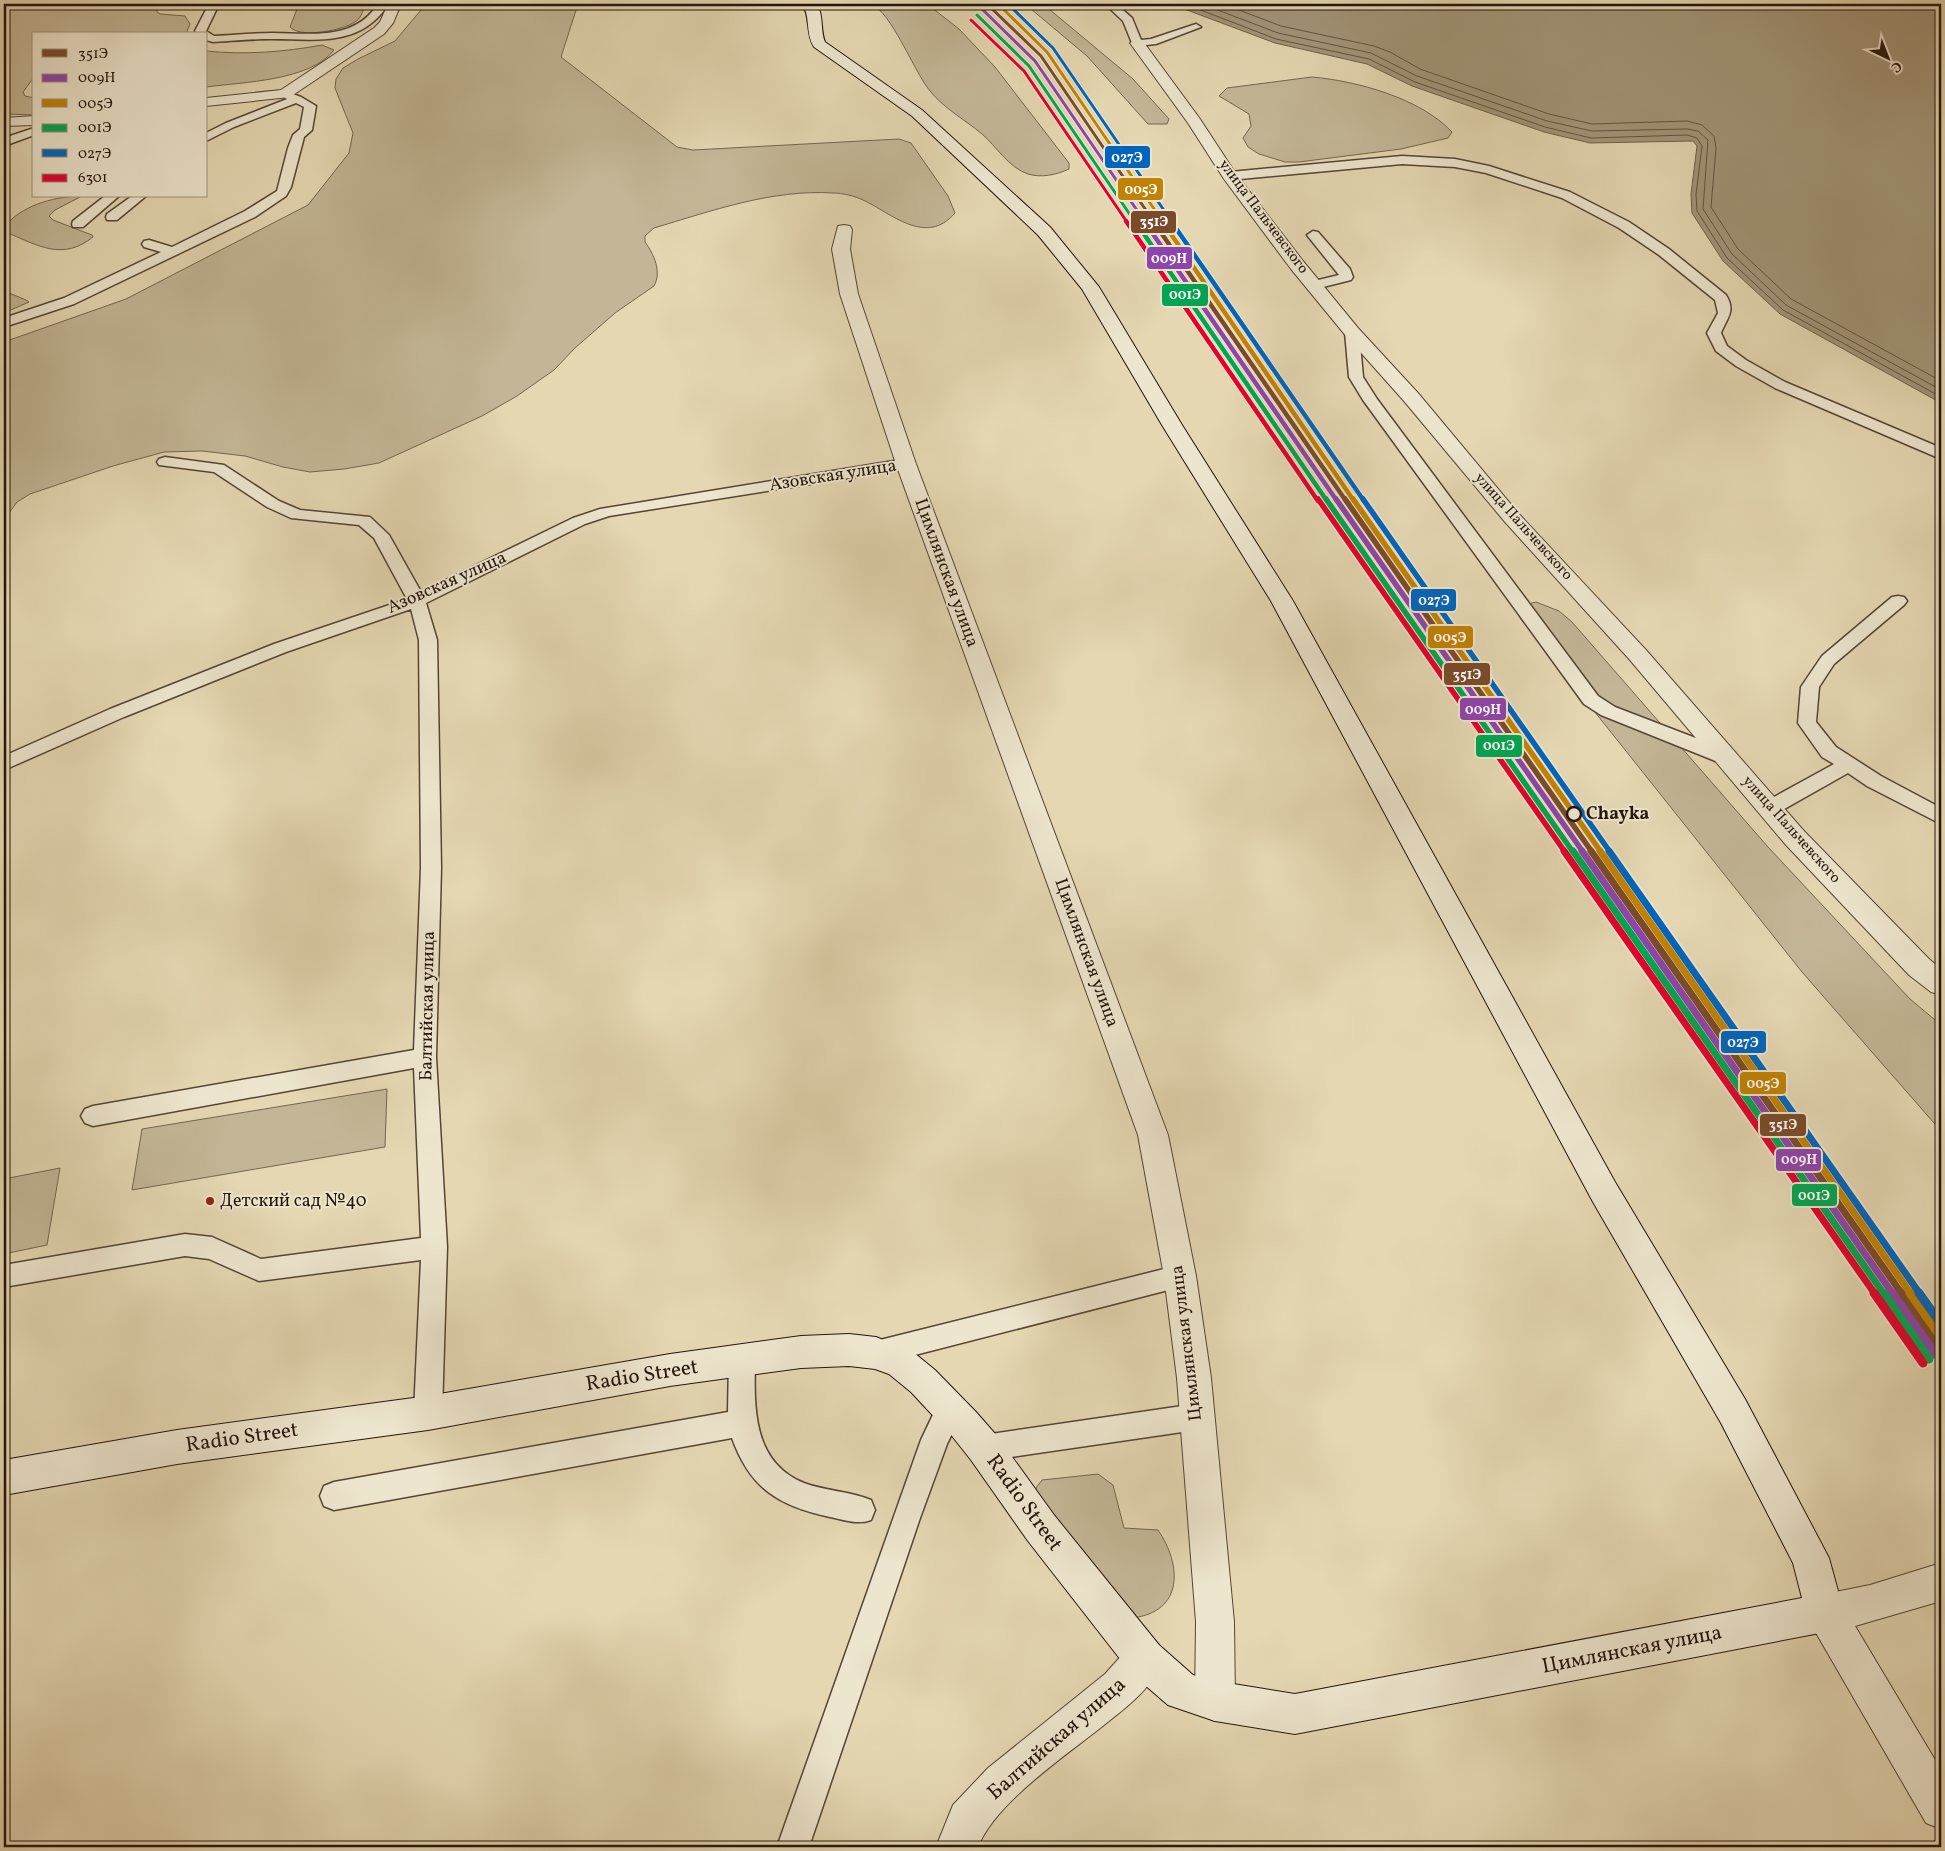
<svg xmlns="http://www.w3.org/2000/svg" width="1945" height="1851" font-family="Vollkorn,serif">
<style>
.green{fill:#c3b696;stroke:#746550}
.water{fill:#a39579;stroke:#70614d}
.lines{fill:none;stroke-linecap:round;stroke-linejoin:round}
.shore{stroke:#645442;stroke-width:1}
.service-casing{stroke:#544535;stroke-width:3}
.minor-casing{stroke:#544535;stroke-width:2}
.secondary-casing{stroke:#24140b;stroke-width:2}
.service{fill:#ede5cd;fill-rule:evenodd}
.minor{fill:#ede5cd;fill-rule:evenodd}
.secondary{fill:#ede5cd;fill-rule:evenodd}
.rail-1-far4-casing{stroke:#ede5cd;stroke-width:5}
.rail-1-far3-casing{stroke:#ede5cd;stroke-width:7}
.rail-1-far2-casing{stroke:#ede5cd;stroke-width:9}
.rail-1-far1-casing{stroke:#ede5cd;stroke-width:11}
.rail-1-casing{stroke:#ede5cd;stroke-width:12}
.rail-2-far4-casing{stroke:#ede5cd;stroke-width:5}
.rail-2-far3-casing{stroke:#ede5cd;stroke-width:7}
.rail-2-far2-casing{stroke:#ede5cd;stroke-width:9}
.rail-2-far1-casing{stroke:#ede5cd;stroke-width:11}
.rail-2-casing{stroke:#ede5cd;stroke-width:12}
.rail-3-far4-casing{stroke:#ede5cd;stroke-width:5}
.rail-3-far3-casing{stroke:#ede5cd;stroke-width:7}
.rail-3-far2-casing{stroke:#ede5cd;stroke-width:9}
.rail-3-far1-casing{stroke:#ede5cd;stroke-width:11}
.rail-3-casing{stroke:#ede5cd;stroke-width:12}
.rail-4-far4-casing{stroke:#ede5cd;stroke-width:5}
.rail-4-far3-casing{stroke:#ede5cd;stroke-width:7}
.rail-4-far2-casing{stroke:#ede5cd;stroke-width:9}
.rail-4-far1-casing{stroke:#ede5cd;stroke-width:11}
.rail-4-casing{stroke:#ede5cd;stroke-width:12}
.rail-5-far4-casing{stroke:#ede5cd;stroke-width:5}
.rail-5-far3-casing{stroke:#ede5cd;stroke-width:7}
.rail-5-far2-casing{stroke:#ede5cd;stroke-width:9}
.rail-5-far1-casing{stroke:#ede5cd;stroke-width:11}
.rail-5-casing{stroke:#ede5cd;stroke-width:12}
.rail-6-far4-casing{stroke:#ede5cd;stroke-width:5}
.rail-6-far3-casing{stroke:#ede5cd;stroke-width:7}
.rail-6-far2-casing{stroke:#ede5cd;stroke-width:9}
.rail-6-far1-casing{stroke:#ede5cd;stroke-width:11}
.rail-6-casing{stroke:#ede5cd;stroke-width:12}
.rail-1-far4{stroke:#7a4b2a;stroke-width:3}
.rail-1-far3{stroke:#7a4b2a;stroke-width:4.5}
.rail-1-far2{stroke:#7a4b2a;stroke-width:5.5}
.rail-1-far1{stroke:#7a4b2a;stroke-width:7}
.rail-1{stroke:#7a4b2a;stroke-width:9}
.rail-2-far4{stroke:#8e44ad;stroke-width:3}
.rail-2-far3{stroke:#8e44ad;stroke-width:4.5}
.rail-2-far2{stroke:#8e44ad;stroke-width:5.5}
.rail-2-far1{stroke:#8e44ad;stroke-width:7}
.rail-2{stroke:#8e44ad;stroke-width:9}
.rail-3-far4{stroke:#c28203;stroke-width:3}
.rail-3-far3{stroke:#c28203;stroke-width:4.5}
.rail-3-far2{stroke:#c28203;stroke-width:5.5}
.rail-3-far1{stroke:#c28203;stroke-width:7}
.rail-3{stroke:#c28203;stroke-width:9}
.rail-4-far4{stroke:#00a651;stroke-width:3}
.rail-4-far3{stroke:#00a651;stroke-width:4.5}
.rail-4-far2{stroke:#00a651;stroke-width:5.5}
.rail-4-far1{stroke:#00a651;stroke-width:7}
.rail-4{stroke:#00a651;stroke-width:9}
.rail-5-far4{stroke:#0065bd;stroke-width:3}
.rail-5-far3{stroke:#0065bd;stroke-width:4.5}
.rail-5-far2{stroke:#0065bd;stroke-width:5.5}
.rail-5-far1{stroke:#0065bd;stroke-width:7}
.rail-5{stroke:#0065bd;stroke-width:9}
.rail-6-far4{stroke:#e4002b;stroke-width:3}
.rail-6-far3{stroke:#e4002b;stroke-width:4.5}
.rail-6-far2{stroke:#e4002b;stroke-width:5.5}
.rail-6-far1{stroke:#e4002b;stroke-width:7}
.rail-6{stroke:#e4002b;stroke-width:9}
.stop-dot{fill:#ede5cd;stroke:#24140b;stroke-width:2.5}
.poi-dot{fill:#8f2418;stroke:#ede5cd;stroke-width:2}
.labels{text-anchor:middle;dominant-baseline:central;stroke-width:4;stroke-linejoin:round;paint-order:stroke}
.far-street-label{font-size:15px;fill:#24140b;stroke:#ede5cd}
.street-label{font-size:18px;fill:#24140b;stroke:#ede5cd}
.stop-label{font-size:18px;font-weight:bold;fill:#24140b;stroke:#ede5cd;text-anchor:start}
.poi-label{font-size:18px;fill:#24140b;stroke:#ede5cd;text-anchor:start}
.near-street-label{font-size:21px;fill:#24140b;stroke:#ede5cd}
.line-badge{stroke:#ede5cd;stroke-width:2}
.badge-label{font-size:14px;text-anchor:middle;font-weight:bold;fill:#fff}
</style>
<rect width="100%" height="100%" fill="#e4d7b2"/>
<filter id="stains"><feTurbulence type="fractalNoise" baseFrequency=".004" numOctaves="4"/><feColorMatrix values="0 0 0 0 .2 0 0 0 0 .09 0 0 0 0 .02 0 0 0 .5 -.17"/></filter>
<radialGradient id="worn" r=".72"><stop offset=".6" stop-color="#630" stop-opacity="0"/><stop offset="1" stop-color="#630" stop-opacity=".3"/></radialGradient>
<path class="green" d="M4 4H157V12L160 14 185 16 190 24 186 34H34V77L23 92 25 96 34 98V115L6 114H4Z
M299 4H337L364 8C362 14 360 19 355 22 343 30 301 39 290 27Z
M426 4H578L561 57 677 147 693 150 899 139 911 143 948 196 955 213C926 247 891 213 863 200 855 196 842 193 833 193 773 189 711 211 654 228L645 236V242C654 254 662 272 654 286L615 313 575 348 554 370 517 396 482 416 379 463 344 469 310 472 283 467 245 456 202 451 164 452 113 466 30 494 17 502 4 520V342L126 299 308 205 349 153 353 133 335 88 336 79 343 68 358 59 395 41Z
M872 4H927L959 29 995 67 1069 163V169C1056 175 1041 178 1028 174 1009 168 996 146 982 134 963 118 941 107 927 87 912 66 892 15 872 4Z
M1025 4H1043L1133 79 1169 119 1167 124H1148L1087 56Z
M322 45 334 50C310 81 243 82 206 87V51C245 55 284 52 322 45Z
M1312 77C1357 81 1420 98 1452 132L1448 138 1401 149 1299 162H1285L1259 154 1248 147 1243 138 1251 126 1249 114 1219 96 1227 88Z
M82 196 55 210 49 216 53 220 92 235 93 237C63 261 39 246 8 233V223C25 204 58 196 82 196Z
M4 291 26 300 29 302 4 313Z
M1536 602 1559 611 1572 622 1768 847 1910 999 1941 1025V1131L1802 972 1520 618C1523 607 1526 604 1536 602Z
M387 1089 385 1147 132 1190 142 1129Z
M60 1168 47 1245 4 1254V1179Z
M1098 1474 1113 1485 1124 1528 1158 1530C1182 1565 1184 1612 1132 1618L1036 1494V1488L1042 1480Z"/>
<path class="water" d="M1171 4H1941V403L1780 314 1723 261 1692 213 1691 194 1697 146 1693 141 1590 143 1544 132 1412 86 1367 64 1275 43Z"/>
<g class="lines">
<path class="shore" d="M1185 4 1276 39 1369 59 1415 82 1545 127 1591 138 1687 135 1697 138 1702 146 1696 194 1697 211 1727 258 1783 310 1941 397
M1202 4 1278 33 1371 53 1417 76 1547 121 1592 131 1687 129 1698 131 1708 140 1703 209 1732 254 1786 305 1941 390
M1223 4 1281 26 1374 46 1390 52 1420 69 1549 114 1592 124 1687 121 1702 125 1714 136 1716 148 1711 207 1738 249 1791 299 1941 381"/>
<g class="service-casing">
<path id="service" d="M209 4H219L206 31 214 36C234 35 253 33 272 33 308 33 351 41 375 8L361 7 356 4H396L398 6 393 9H385C357 47 314 39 271 39 252 39 232 41 213 42L206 40V34H197L195 31Z
M1105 4H1116L1132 18 1141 40 1151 39 1196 24 1201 27 1156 44 1137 46 1132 43 1123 21Z
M285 91 301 97 316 106 312 130 304 137 291 187 286 196 255 217 74 304 4 327V318L64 298 161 252 144 247 142 244 144 241 149 240 172 247 245 211 277 191 288 148 293 135 300 129 304 107 296 103 234 127 206 141V133L226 123 287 99 279 94Z
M34 128V135L4 146V138Z
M1402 156 1455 159 1489 166 1570 192 1629 222 1669 249 1726 295C1736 311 1727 318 1721 333L1727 346 1746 360 1785 382 1941 448V459L1775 388 1736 366 1716 351 1707 333 1718 313 1715 300 1659 255 1619 228 1562 198 1486 173 1455 167 1402 164 1230 180 1224 176 1230 172Z
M105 196H119L83 227H73L72 224 73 221Z
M132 196H146L117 220H107L106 217 107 214Z
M1313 231 1318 232 1350 269 1353 277 1351 280 1315 289 1310 288 1308 285 1310 282 1339 275 1307 235Z
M1352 328 1359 332 1363 377 1377 399 1598 696 1615 707 1732 752 1735 757 1732 762 1725 763 1718 762 1601 715 1584 704 1363 400 1349 377 1345 332Z
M165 457 224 465 279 501 300 510 370 517 389 535 421 592 573 518 600 509 906 459 914 464 906 469 609 516 585 524 426 603 437 640 441 868 436 1057 447 1247 442 1413 438 1422 428 1426 418 1422 414 1413 421 1260 259 1281 209 1259 185 1256 4 1287V1265L185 1234 212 1237 261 1259 421 1238 414 1068 93 1126 85 1123 81 1116 85 1109 93 1106 414 1050 421 868 419 640 411 609 286 652 124 717 4 770V756L110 709 274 644 407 599 374 538 359 525 291 518 267 507 214 472 159 465 157 462 159 459Z
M1898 596 1904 597 1907 601 1904 605 1834 664 1819 687 1816 722 1836 747 1881 776 1941 808V824L1867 786 1848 773 1777 813 1770 815 1763 813 1760 808 1763 803 1834 764 1822 757 1798 723 1801 687 1822 656 1892 597Z
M1180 1265 1189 1268 1193 1276 1189 1284 1180 1287 876 1365 867 1362 863 1353 867 1344 876 1341Z
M742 1348 751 1351 755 1360C754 1407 752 1462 804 1483 825 1491 849 1491 871 1500L875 1510 871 1520C857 1525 845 1520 830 1517 778 1506 750 1488 732 1438L334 1510 324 1506 320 1496 324 1486 334 1482 728 1412 729 1360 733 1351Z
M950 1396 960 1400 964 1409 947 1444 920 1518 809 1847H777L921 1440 940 1400Z
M1196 1404 1206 1408 1210 1417 1206 1426 1196 1430 984 1461 974 1457 970 1448 974 1439 984 1435Z"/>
</g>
<g class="minor-casing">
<path id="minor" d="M388 4H401L393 23 384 34 290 97 206 106V98L281 90 374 28 380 22Z
M1137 39 1142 40 1200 119 1236 174 1303 261 1358 328 1418 393 1519 514 1646 650 1804 831 1929 959 1941 969V995L1931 992 1909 975 1786 845 1630 660 1505 522 1404 401 1346 336 1291 269 1224 179 1188 123 1130 43Z
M34 116V125L4 126V118Z
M844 225 850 226 852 230 850 249 858 294 916 464 1168 1135 1196 1276 1211 1378 1234 1622 1235 1701 1229 1715 1215 1721 1201 1715 1195 1701 1196 1622 1177 1378 1164 1276 1138 1135 896 464 840 294 832 249 838 226Z
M1941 1563V1601L1855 1626 1941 1770V1829L1926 1823 1812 1626 1806 1613 1812 1600 1825 1594 1870 1585Z
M1145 1640 1159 1645 1164 1659C1154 1685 1131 1704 1109 1721 1070 1753 996 1801 978 1847H936L953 1805 988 1768 1105 1674 1131 1645Z"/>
</g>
<g class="secondary-casing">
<path id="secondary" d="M802 4H816C824 13 820 30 825 42L922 110 1050 227 1099 287 1182 425 1293 601 1615 1182 1745 1399 1829 1558 1844 1613 1838 1626 1825 1632 1295 1734 1215 1721 1168 1705 1131 1673 1028 1541 971 1460 952 1436 911 1392 889 1374 875 1369 849 1366 801 1368 670 1386 428 1430 177 1464 4 1495V1460L177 1430 428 1396 670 1354 801 1336 849 1334 876 1337 913 1352 935 1370 976 1412 997 1436 1054 1515 1159 1645 1193 1675 1215 1681 1295 1694 1802 1598 1793 1563 1721 1423 1593 1202 1271 601 1162 425 1082 289 1038 235 912 116 814 47C805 33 811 16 802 4Z"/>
</g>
<use href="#service" class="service"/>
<use href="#minor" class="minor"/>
<use href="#secondary" class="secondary"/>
<g class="rail-1-far4-casing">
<path id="rail-1-far4" d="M987 4 1041 56 1154 222"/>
</g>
<g class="rail-1-far3-casing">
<path id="rail-1-far3" d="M1153 221 1346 501"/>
</g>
<g class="rail-1-far2-casing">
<path id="rail-1-far2" d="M1345 499 1592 852"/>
</g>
<g class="rail-1-far1-casing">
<path id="rail-1-far1" d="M1591 851 1902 1294"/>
</g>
<g class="rail-1-casing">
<path id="rail-1" d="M1901 1293 1941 1350"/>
</g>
<g class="rail-2-far4-casing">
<path id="rail-2-far4" d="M982 9 1035 61 1145 222"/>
</g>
<g class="rail-2-far3-casing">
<path id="rail-2-far3" d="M1144 221 1337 501"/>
</g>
<g class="rail-2-far2-casing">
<path id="rail-2-far2" d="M1336 499 1583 852"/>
</g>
<g class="rail-2-far1-casing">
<path id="rail-2-far1" d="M1582 851 1893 1294"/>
</g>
<g class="rail-2-casing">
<path id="rail-2" d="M1892 1293 1935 1354"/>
</g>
<g class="rail-3-far4-casing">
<path id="rail-3-far4" d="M998 4 1047 52 1163 222"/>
</g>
<g class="rail-3-far3-casing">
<path id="rail-3-far3" d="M1162 221 1354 501"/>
</g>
<g class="rail-3-far2-casing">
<path id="rail-3-far2" d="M1353 499 1601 852"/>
</g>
<g class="rail-3-far1-casing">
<path id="rail-3-far1" d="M1600 851 1911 1294"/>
</g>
<g class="rail-3-casing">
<path id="rail-3" d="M1910 1293 1941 1337"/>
</g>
<g class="rail-4-far4-casing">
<path id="rail-4-far4" d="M977 15 1029 66 1135 222"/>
</g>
<g class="rail-4-far3-casing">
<path id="rail-4-far3" d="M1135 221 1327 501"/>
</g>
<g class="rail-4-far2-casing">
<path id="rail-4-far2" d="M1326 499 1573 852"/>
</g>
<g class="rail-4-far1-casing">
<path id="rail-4-far1" d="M1573 851 1884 1294"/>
</g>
<g class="rail-4-casing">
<path id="rail-4" d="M1883 1293 1929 1359"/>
</g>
<g class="rail-5-far4-casing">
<path id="rail-5-far4" d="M1008 4 1053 48 1172 222"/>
</g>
<g class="rail-5-far3-casing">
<path id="rail-5-far3" d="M1171 221 1364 501"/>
</g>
<g class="rail-5-far2-casing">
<path id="rail-5-far2" d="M1363 499 1610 852"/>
</g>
<g class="rail-5-far1-casing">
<path id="rail-5-far1" d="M1609 851 1920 1294"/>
</g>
<g class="rail-5-casing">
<path id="rail-5" d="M1919 1293 1941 1324"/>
</g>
<g class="rail-6-far4-casing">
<path id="rail-6-far4" d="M971 20 1024 71 1127 222"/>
</g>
<g class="rail-6-far3-casing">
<path id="rail-6-far3" d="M1126 221 1318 501"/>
</g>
<g class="rail-6-far2-casing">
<path id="rail-6-far2" d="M1318 499 1565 852"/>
</g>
<g class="rail-6-far1-casing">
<path id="rail-6-far1" d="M1564 851 1875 1294"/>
</g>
<g class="rail-6-casing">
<path id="rail-6" d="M1874 1293 1923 1363"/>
</g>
<use href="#rail-1-far4" class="rail-1-far4"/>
<use href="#rail-1-far3" class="rail-1-far3"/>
<use href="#rail-1-far2" class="rail-1-far2"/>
<use href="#rail-1-far1" class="rail-1-far1"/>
<use href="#rail-1" class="rail-1"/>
<use href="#rail-2-far4" class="rail-2-far4"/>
<use href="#rail-2-far3" class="rail-2-far3"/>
<use href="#rail-2-far2" class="rail-2-far2"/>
<use href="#rail-2-far1" class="rail-2-far1"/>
<use href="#rail-2" class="rail-2"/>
<use href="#rail-3-far4" class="rail-3-far4"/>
<use href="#rail-3-far3" class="rail-3-far3"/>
<use href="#rail-3-far2" class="rail-3-far2"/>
<use href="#rail-3-far1" class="rail-3-far1"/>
<use href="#rail-3" class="rail-3"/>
<use href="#rail-4-far4" class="rail-4-far4"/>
<use href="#rail-4-far3" class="rail-4-far3"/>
<use href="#rail-4-far2" class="rail-4-far2"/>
<use href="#rail-4-far1" class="rail-4-far1"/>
<use href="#rail-4" class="rail-4"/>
<use href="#rail-5-far4" class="rail-5-far4"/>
<use href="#rail-5-far3" class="rail-5-far3"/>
<use href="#rail-5-far2" class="rail-5-far2"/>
<use href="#rail-5-far1" class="rail-5-far1"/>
<use href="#rail-5" class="rail-5"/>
<use href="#rail-6-far4" class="rail-6-far4"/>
<use href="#rail-6-far3" class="rail-6-far3"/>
<use href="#rail-6-far2" class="rail-6-far2"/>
<use href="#rail-6-far1" class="rail-6-far1"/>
<use href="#rail-6" class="rail-6"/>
</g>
<circle class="stop-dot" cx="1574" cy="814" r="7"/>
<circle class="poi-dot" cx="210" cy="1201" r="5"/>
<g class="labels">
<g class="far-street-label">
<text transform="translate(1263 217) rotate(53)">улица Пальчевского</text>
<text transform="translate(1523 527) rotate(48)">улица Пальчевского</text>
<text transform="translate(1791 830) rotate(48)">улица Пальчевского</text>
</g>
<g class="street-label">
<text transform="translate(833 476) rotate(-9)">Азовская улица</text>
<text transform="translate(946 573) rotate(70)">Цимлянская улица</text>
<text transform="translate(447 583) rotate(-24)">Азовская улица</text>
<text transform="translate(1086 953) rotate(70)">Цимлянская улица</text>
<text transform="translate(428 1006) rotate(-89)">Балтийская улица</text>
<text transform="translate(1187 1343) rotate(-97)">Цимлянская улица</text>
</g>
<g class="stop-label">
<text x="1586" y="814">Chayka</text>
</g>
<g class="poi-label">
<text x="220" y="1201">Детский сад №40</text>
</g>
<g class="near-street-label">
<text transform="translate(642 1376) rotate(-9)">Radio Street</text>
<text transform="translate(242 1438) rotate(-8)">Radio Street</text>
<text transform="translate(1024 1503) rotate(54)">Radio Street</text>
<text transform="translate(1632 1650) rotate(-11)">Цимлянская улица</text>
<text transform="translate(1057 1739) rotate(-41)">Балтийская улица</text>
</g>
</g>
<g class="line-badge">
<rect x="1104" y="145" width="47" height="24" rx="5" fill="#0065bd"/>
<rect x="1117" y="177" width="47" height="24" rx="5" fill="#c28203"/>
<rect x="1130" y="210" width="47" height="24" rx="5" fill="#7a4b2a"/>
<rect x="1146" y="246" width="47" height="24" rx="5" fill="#8e44ad"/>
<rect x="1161" y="283" width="48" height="24" rx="5" fill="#00a651"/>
<rect x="1410" y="588" width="47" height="24" rx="5" fill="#0065bd"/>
<rect x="1427" y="625" width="47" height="24" rx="5" fill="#c28203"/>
<rect x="1443" y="662" width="48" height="24" rx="5" fill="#7a4b2a"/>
<rect x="1459" y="697" width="48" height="24" rx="5" fill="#8e44ad"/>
<rect x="1475" y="734" width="48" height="24" rx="5" fill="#00a651"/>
<rect x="1720" y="1030" width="47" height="24" rx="5" fill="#0065bd"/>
<rect x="1739" y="1071" width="48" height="24" rx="5" fill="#c28203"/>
<rect x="1759" y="1113" width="48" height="24" rx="5" fill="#7a4b2a"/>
<rect x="1775" y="1148" width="47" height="24" rx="5" fill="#8e44ad"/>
<rect x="1791" y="1183" width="47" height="24" rx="5" fill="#00a651"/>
</g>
<g class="badge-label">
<text x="1127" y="162">027Э</text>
<text x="1141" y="194">005Э</text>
<text x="1154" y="226">351Э</text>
<text x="1169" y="263">009Н</text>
<text x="1185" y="299">001Э</text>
<text x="1434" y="605">027Э</text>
<text x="1450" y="642">005Э</text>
<text x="1467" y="679">351Э</text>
<text x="1483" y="714">009Н</text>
<text x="1499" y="750">001Э</text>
<text x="1743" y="1047">027Э</text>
<text x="1763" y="1088">005Э</text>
<text x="1783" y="1129">351Э</text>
<text x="1799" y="1164">009Н</text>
<text x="1814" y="1200">001Э</text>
</g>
<rect width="1945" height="1851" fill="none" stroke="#e4d7b2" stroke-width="20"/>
<rect x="5" y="5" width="1935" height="1841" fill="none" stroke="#24140b" stroke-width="2.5"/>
<rect x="10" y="10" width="1925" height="1831" fill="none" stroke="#24140b"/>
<rect x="32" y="32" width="175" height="165" fill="#ede5cd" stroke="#9d917f"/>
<rect x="42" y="49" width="25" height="8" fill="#7a4b2a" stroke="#9d917f"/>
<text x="78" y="58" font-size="15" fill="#24140b">351Э</text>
<rect x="42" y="74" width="25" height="8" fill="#8e44ad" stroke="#9d917f"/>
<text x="78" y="82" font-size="15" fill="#24140b">009Н</text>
<rect x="42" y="99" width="25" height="8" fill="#c28203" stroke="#9d917f"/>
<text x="78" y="108" font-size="15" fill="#24140b">005Э</text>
<rect x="42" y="124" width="25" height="8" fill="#00a651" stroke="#9d917f"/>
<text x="78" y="132" font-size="15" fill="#24140b">001Э</text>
<rect x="42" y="149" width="25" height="8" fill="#0065bd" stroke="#9d917f"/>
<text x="78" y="158" font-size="15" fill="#24140b">027Э</text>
<rect x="42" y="174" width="25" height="8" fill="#e4002b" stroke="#9d917f"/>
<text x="78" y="182" font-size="15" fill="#24140b">6301</text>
<g transform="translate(1888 58) rotate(137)" stroke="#ede5cd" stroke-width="4" paint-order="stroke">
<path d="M0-4L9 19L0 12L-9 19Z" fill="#24140b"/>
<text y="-8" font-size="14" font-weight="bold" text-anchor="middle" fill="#24140b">С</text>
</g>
<rect width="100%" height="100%" filter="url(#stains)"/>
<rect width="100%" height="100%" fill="url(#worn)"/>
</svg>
